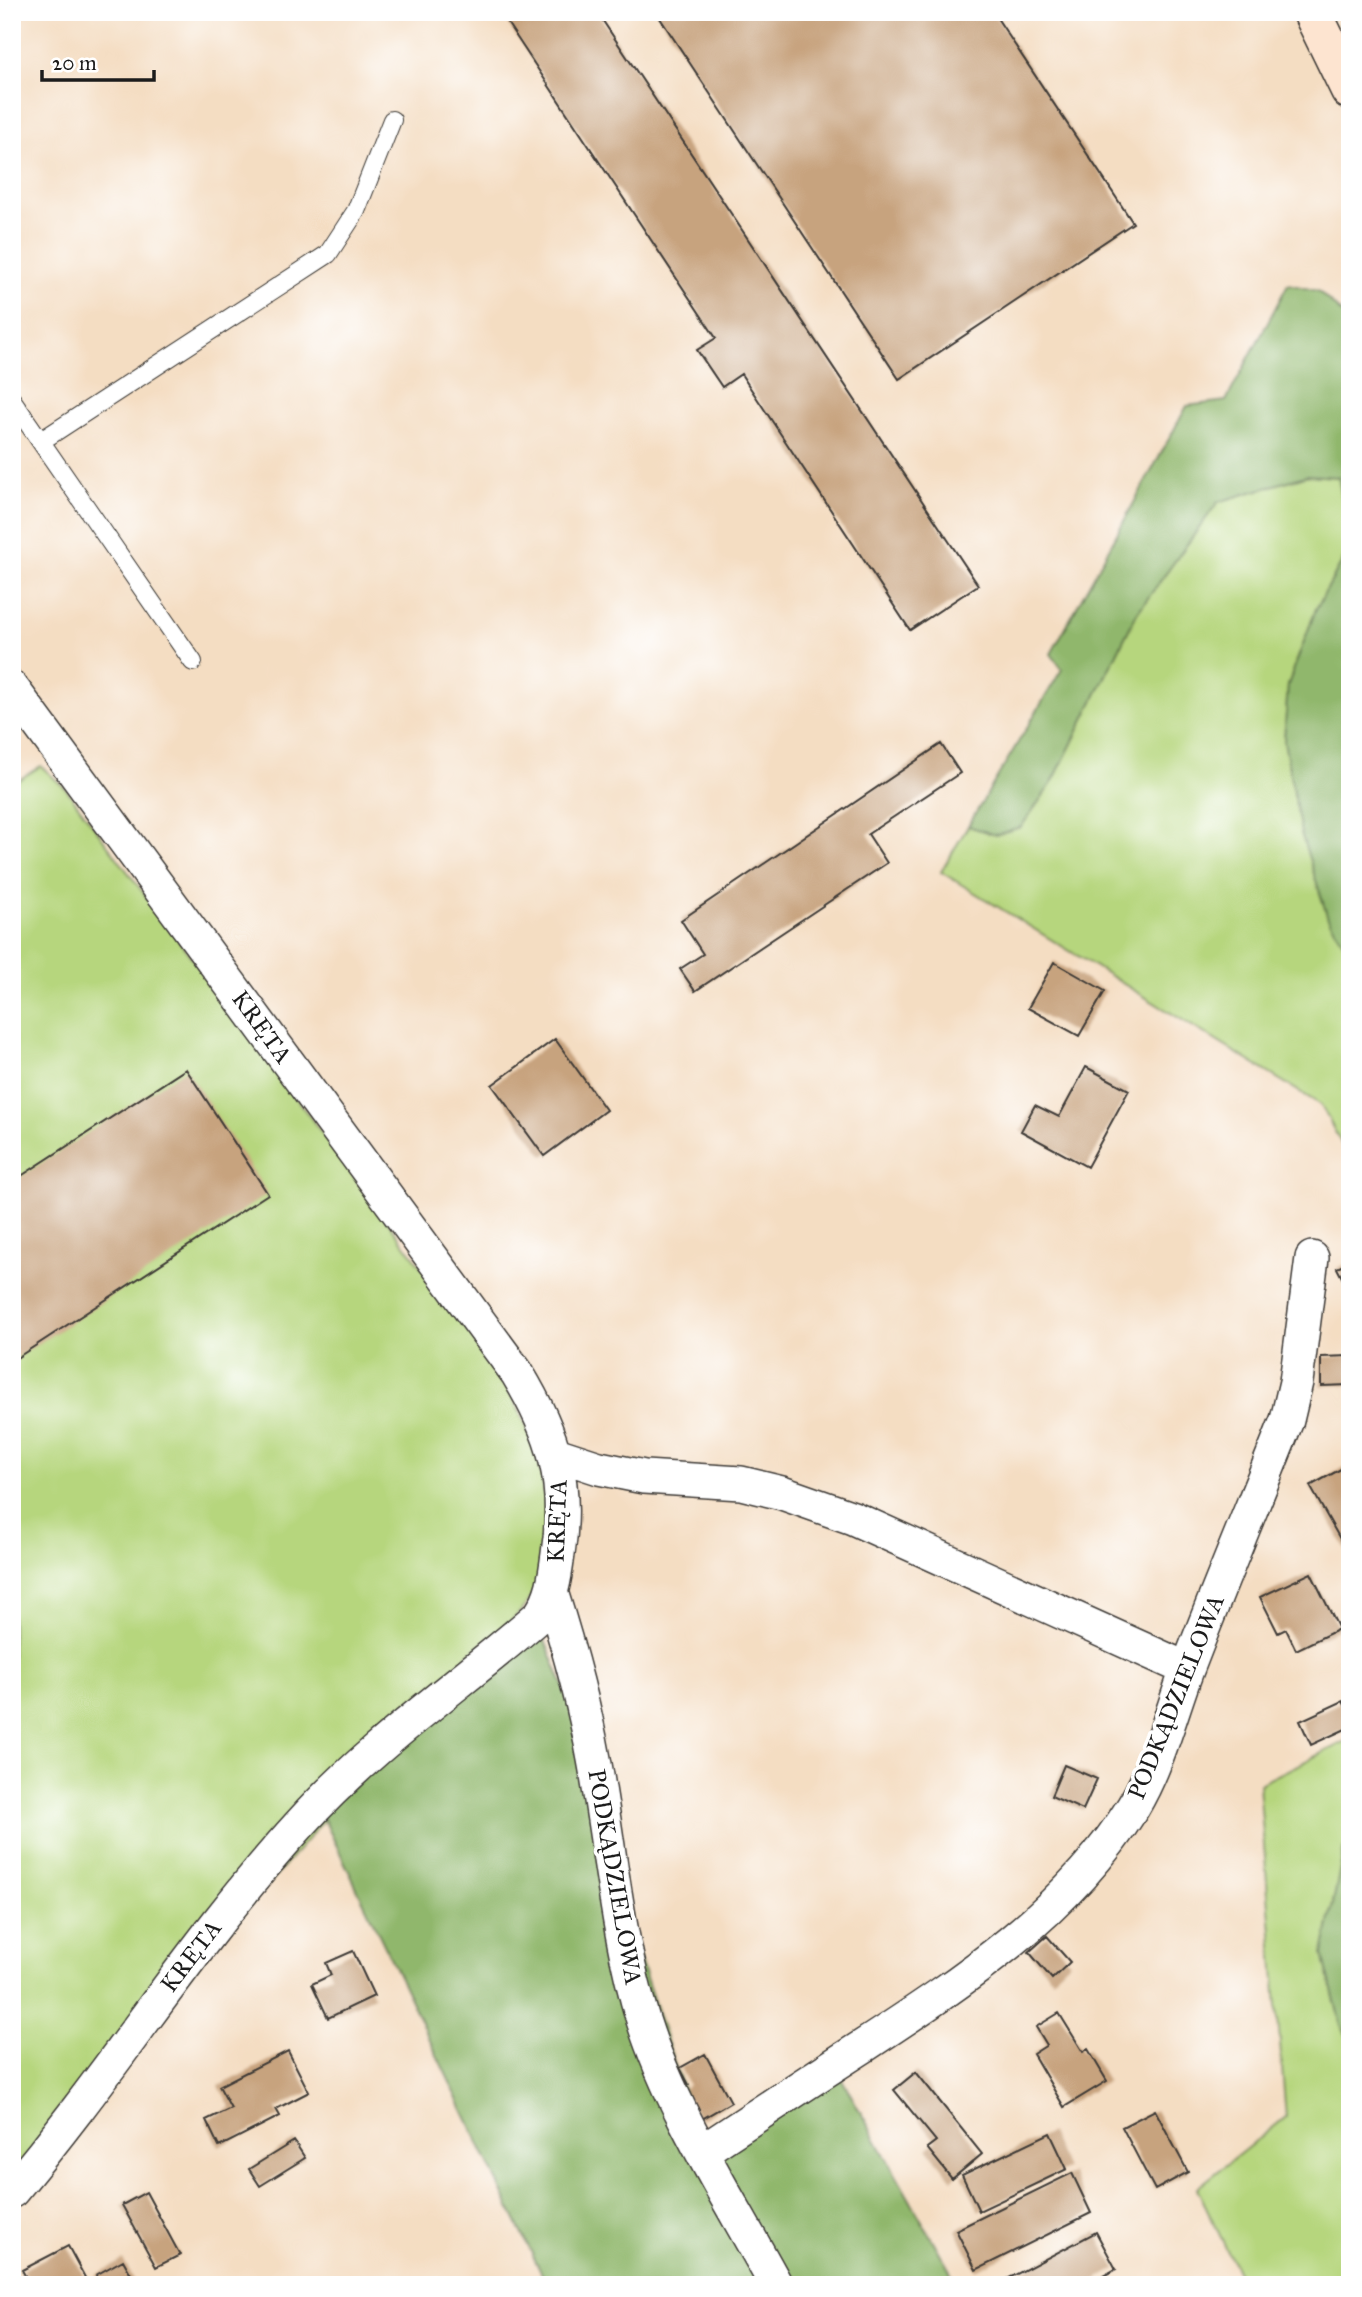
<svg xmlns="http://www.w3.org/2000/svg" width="1362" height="2297" font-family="'IM FELL Great Primer',serif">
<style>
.green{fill:#b6d67d;stroke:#69794c;stroke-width:2}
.forest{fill:#90b76c;stroke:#566a44;stroke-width:2}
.building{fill:#c7a37e}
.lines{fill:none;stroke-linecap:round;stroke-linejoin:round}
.lane-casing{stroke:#3c3935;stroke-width:20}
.street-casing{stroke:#3c3935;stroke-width:36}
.secondary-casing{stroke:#3c3935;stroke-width:41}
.lane{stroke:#fff;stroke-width:18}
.street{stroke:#fff;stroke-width:33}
.secondary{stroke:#fde4d0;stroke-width:38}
.labels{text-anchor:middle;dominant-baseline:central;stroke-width:7;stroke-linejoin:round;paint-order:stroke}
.street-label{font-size:24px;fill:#1c1c1c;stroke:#fff}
</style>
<rect width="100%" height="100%" fill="#fff"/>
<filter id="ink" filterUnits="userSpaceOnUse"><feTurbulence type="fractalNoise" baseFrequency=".0143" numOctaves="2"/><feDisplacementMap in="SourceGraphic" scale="14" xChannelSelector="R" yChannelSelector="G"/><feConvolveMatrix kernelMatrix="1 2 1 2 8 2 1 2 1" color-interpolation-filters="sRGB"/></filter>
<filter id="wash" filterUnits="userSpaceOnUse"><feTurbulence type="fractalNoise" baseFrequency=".00686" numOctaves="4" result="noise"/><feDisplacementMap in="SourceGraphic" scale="28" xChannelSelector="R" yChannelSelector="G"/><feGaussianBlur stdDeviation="1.57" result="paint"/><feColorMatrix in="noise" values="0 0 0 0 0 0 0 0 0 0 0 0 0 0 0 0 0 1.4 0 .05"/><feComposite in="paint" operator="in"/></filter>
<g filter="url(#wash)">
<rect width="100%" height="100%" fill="#f4ddc2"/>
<path class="green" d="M1308 475 1339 477 1350 548 1316 609 1288 685 1284 741 1301 832 1328 918 1350 952V1160L1321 1105 941 872 968 826 996 835 1021 827 1052 783 1137 613 1218 502Z
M41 766 66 789 487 1355C524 1413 545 1454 546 1524 547 1550 545 1575 531 1597 516 1622 490 1638 468 1655L12 2178V784Z
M1350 1739V1842L1344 1848 1323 1954 1341 2025 1350 2041V2285H1244L1197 2188 1286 2117 1259 1784Z"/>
<path class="forest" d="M1288 284 1318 291 1350 321V538L1338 477 1308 475 1218 502 1137 613 1052 783 1021 827 996 835 968 826 1062 669 1051 654 1187 406 1226 401Z
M1350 548V952L1328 918 1301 833 1284 741 1288 685 1316 609Z
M540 1629 594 1758 616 1887 703 2150 834 2065 958 2285H547L321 1813Z
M1350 1842V2041L1341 2025 1323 1954 1344 1848Z"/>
<g id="blocks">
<path class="building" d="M500 12H597L978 585 910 630 741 374 722 387 697 350 716 338Z
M656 12H993L1133 223 899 379Z
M941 744 960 773 868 834 887 863 695 991 680 969 703 954 681 920Z
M1054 962 1105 991 1079 1036 1028 1008Z
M555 1039 606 1110 544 1156 492 1085Z
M1086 1067 1129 1090 1087 1167 1021 1131 1035 1105 1059 1117Z
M186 1069 268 1194 12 1361V1182Z
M1350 1262V1293L1337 1268Z
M1350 1356V1385L1321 1386V1357Z
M1350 1464V1552L1348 1553 1310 1486Z
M1311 1573 1339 1629 1296 1650 1286 1629 1278 1633 1260 1597Z
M1343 1701 1350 1715V1727L1311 1745 1300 1721Z
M1064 1765 1097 1779 1083 1810 1051 1796Z
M1047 1936 1070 1962 1052 1979 1029 1952Z
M353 1951 374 1996 328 2018 312 1984 331 1975 326 1963Z
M1059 2013 1083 2052 1088 2049 1107 2081 1064 2107 1033 2054 1047 2045 1036 2027Z
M288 2051 309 2092 276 2109 280 2116 219 2147 206 2120 231 2108 219 2086Z
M705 2054 731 2102 700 2120 683 2089 689 2085 680 2068Z
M916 2072 982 2154 952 2179 927 2148 936 2141 894 2090Z
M1155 2110 1188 2172 1155 2190 1122 2127Z
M1050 2133 1067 2169 979 2211 962 2175Z
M294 2141 305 2158 260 2186 249 2169Z
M1072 2173 1091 2213 976 2270 956 2230Z
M146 2192 180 2255 156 2267 122 2205Z
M1096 2232 1116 2269 1087 2285H996Z
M68 2246 89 2285H30L22 2270Z
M123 2260 137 2285H102L96 2275Z"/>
</g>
</g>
<g filter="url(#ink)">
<use href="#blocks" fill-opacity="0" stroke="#3c3935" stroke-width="2"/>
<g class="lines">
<g class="lane-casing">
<path id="lane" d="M12 400 193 662
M41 441 328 254 356 211 392 120"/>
</g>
<g class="street-casing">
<path id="street" d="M12 688 517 1373C554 1434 569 1482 558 1554 555 1577 553 1595 540 1615 460 1685 372 1744 300 1824 195 1939 113 2072 12 2191
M556 1454 599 1468 644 1477 741 1483 782 1493 853 1518 1187 1669
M552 1595C569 1649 584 1703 594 1759 610 1846 617 1936 643 2020 671 2109 731 2202 776 2285
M703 2151C756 2116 809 2081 862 2047 963 1981 1068 1912 1133 1807 1158 1766 1170 1715 1187 1670 1219 1586 1254 1503 1287 1420L1296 1382 1312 1258"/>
</g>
<g class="secondary-casing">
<path id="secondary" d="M1312 12 1350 90"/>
</g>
<use href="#lane" class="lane"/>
<use href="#street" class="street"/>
<use href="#secondary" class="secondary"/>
</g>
</g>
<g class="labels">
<g class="street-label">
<text transform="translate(262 1027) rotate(54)">KRĘTA</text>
<text transform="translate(557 1521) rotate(-88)">KRĘTA</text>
<text transform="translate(1176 1697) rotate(-68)">PODKĄDZIELOWA</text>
<text transform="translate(615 1877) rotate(80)">PODKĄDZIELOWA</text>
<text transform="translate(191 1956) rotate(-53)">KRĘTA</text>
</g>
</g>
<rect width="1362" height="2297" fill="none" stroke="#fff" stroke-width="42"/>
<path d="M42 70v10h112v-10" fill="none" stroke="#1c1c1c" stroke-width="3.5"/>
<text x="52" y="70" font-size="21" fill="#1c1c1c" stroke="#ffffff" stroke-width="5" paint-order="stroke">20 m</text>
</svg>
